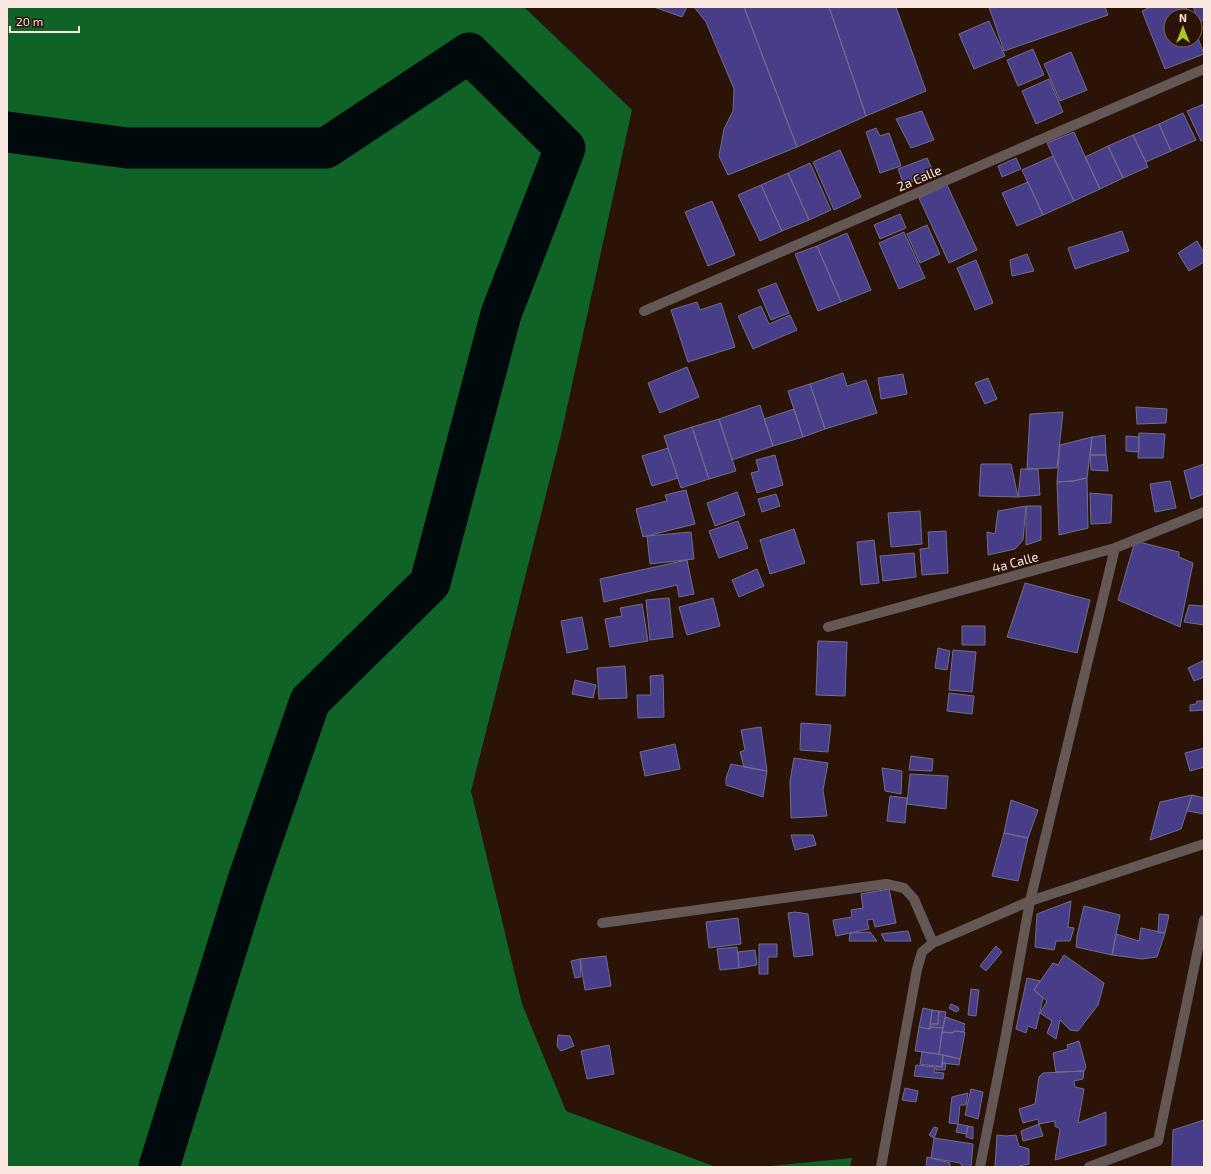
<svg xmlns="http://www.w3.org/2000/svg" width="1211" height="1174" font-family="'Exo 2',sans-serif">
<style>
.forest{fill:#106327}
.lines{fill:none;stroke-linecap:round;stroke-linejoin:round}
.river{stroke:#00090b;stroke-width:41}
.building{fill:#483d88;stroke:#706f8b}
.street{stroke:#665757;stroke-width:10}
.labels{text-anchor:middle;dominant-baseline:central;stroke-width:3;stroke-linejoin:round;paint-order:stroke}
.street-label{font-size:13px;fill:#f9e7e0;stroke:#2b1308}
</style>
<rect width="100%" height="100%" fill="#2b1308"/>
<path class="forest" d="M7 7H524L632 110 561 435 471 791 522 1004 566 1111 716 1167H7Z
M852 1158 850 1167H759Z"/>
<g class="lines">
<path class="river" d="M7 132 127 148H326L469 53 565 148 501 314 430 583 310 701 247 883 159 1167"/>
</g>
<path class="building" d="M654 7H687L682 17Z
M694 7H744L797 147 728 175 719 156 724 129 733 111 734 89 706 22Z
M744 7H829L866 116 797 147Z
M829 7H896L926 91 866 116Z
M989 7H1105L1108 15 1004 51Z
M1151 7H1186L1189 16H1171V40H1195V30L1204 54 1165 69 1142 11Z
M1193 7H1204V20L1199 22Z
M989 21 1005 56 974 69 959 34Z
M1033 49 1044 75 1018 86 1007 60Z
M1071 52 1087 90 1060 101 1044 64Z
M1049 79 1063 112 1036 124 1022 91Z
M1204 104V140L1201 141 1187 111Z
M922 111 934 140 911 148 896 119Z
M1183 113 1196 140 1171 151 1159 124Z
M1159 124 1171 151 1146 162 1133 135Z
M876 128 880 136 889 133 901 166 880 173 866 132Z
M1074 132 1100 189 1074 201 1047 143Z
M1133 135 1148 167 1123 178 1108 146Z
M1108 146 1123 178 1100 189 1085 157Z
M840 150 861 197 834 210 813 162Z
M1053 156 1074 201 1043 215 1022 170Z
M927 158 934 173 904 185 898 169Z
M1016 158 1021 169 1002 177 998 166Z
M810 163 831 210 809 220 788 173Z
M788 173 809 220 782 231 761 185Z
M1028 182 1043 215 1017 226 1002 193Z
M761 185 782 231 760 241 738 195Z
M947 185 977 250 949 263 919 198Z
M712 201 735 255 708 266 685 212Z
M900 214 906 228 880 239 874 225Z
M927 225 940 254 920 263 907 234Z
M1122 231 1129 251 1075 269 1068 248Z
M904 232 925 278 899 289 879 243Z
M847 233 871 290 841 302 817 246Z
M1197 241 1204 253V262L1189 271 1178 253Z
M817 246 841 302 818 311 795 254Z
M1027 254 1034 271 1012 276 1010 260Z
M976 260 993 303 975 310 957 268Z
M776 283 789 313 771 320 758 290Z
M697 302 700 310 721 303 735 347 688 362 671 310Z
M761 306 769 324 790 315 797 330 753 349 738 316Z
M687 367 699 397 660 413 648 383Z
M843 373 847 386 866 380 877 413 825 429 810 384Z
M903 374 907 394 881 399 878 378Z
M988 378 997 399 985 404 975 383Z
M810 384 825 429 803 437 788 391Z
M760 405 773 446 732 460 719 419Z
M1136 407 1167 409 1166 423 1137 424Z
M794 409 803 437 773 446 764 419Z
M1063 412 1057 468 1027 469 1030 414Z
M719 419 736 471 709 479 692 427Z
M692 427 709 479 681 488 664 436Z
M1139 433 1165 434 1163 458H1138Z
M1105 435 1106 455H1090L1092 437Z
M1126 436 1139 437V452L1126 451Z
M1092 437 1087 478 1073 481 1057 482 1060 445Z
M668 448 678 478 652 486 642 456Z
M775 455 783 485 757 493 751 473 759 471 756 460Z
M1090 455H1106L1108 471 1091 470Z
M981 464H1011L1018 497 979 496Z
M1204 464V494L1191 499 1184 471Z
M1021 469H1038L1040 495 1018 497Z
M1087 478 1088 528 1059 535 1057 482 1073 481Z
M1170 481 1176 508 1155 512 1150 484Z
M686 490 695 524 643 537 636 509 667 501 665 495Z
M737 492 745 515 715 526 707 503Z
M1090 493 1112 495 1111 523 1091 524Z
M776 494 780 506 762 512 758 499Z
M1026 506 1023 540 1015 549 988 555 987 532 995 534 998 511Z
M1026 506H1041V540L1026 545Z
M920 511 922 544 891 547 888 513Z
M738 521 748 548 719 558 709 531Z
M794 529 805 563 770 574 760 540Z
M946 531 948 573 922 575 920 549 929 548 928 532Z
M691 532 694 559 650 564 647 536Z
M874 540 879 583 861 585 857 542Z
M1135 541 1179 552V557L1193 563 1180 627 1118 600Z
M914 553 916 577 883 581 880 556Z
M687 560 694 594 679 597 677 585 604 602 600 579Z
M757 569 764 586 739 597 732 580Z
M1025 583 1090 600 1077 653 1007 637Z
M669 598 673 637 650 640 646 600Z
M713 598 720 626 687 635 679 607Z
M642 604 648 641 610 647 605 619 622 616 620 608Z
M1189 605 1204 606V625L1184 622Z
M582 617 588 649 567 653 561 621Z
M962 626H985V645H962Z
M818 641 847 642 845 696 816 695Z
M938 648 950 651 947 670 935 668Z
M953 650 976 652 972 692 949 690Z
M1204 660V677L1194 681 1188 668Z
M625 666 627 698 599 699 597 668Z
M663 675 664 717 638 718 637 695H651L650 676Z
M575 680 596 685 593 698 572 694Z
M949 693 974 696 972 714 947 711Z
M1197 701H1204V710L1190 711V705L1196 704Z
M801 723 831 725 828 752 800 750Z
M761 727 767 771 744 767 740 752 745 750 741 730Z
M675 744 680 769 645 776 640 752Z
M1204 748V767L1190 771 1185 753Z
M911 756 933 759 932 771 909 770Z
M794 758 828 763 823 790 827 816 791 818 790 781Z
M731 764 767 771 763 797 726 785V778Z
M882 768 902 771 901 794 885 791Z
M910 774 948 776 946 809 907 804Z
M1192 795 1181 829 1150 840 1160 802Z
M1192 795 1204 798V814L1187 811Z
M890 796 907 798 905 823 887 821Z
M1011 800 1038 810 1028 838 1004 833Z
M1004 833 1028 838 1018 881 992 876Z
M791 835H813L816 845 795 850Z
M889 889 896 923 875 927 873 919 867 920 869 929 836 936 833 920 852 917 851 910 863 908 861 894Z
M1071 901 1068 927 1074 928 1070 941H1056L1054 950 1035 947 1037 914Z
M1084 906 1120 915 1112 955 1076 947 1077 936Z
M795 912 808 914 813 955 794 957 788 913Z
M1159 914 1169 915 1165 933 1158 932Z
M738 918 741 944 709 948 706 922Z
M1141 928 1165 933 1157 957 1142 959 1112 955 1116 934 1139 941Z
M908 931 911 941H885L881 934Z
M870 932 877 941H849L850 933Z
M759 944H777V957H768V974H759Z
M996 946 1002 952 986 971 980 966Z
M737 947 739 968 720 970 717 949Z
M755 950 757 965 739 968 738 952Z
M1064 955 1104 983 1098 1005 1078 1031 1070 1030 1060 1020 1056 1039 1047 1033 1052 1021 1040 1013 1047 1001 1034 990 1053 963 1058 965Z
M606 956 611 986 585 990 580 959Z
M580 959 581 977 575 978 571 961Z
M1027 978 1040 981 1034 990 1043 998 1036 1029 1028 1026 1026 1033 1016 1029Z
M971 989 979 990 976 1016 968 1015Z
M951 1004 958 1007 959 1010 956 1012 949 1008Z
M923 1008 932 1010 930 1029 919 1027Z
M932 1010 939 1011 938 1024H930Z
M939 1011 946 1012 943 1028 930 1027V1024H938Z
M946 1017 965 1024 964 1026V1029H965L963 1032 954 1031 953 1033 942 1032 945 1018Z
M919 1027 930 1029V1027L943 1028 939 1054 915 1051Z
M954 1031 965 1032 960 1059 939 1054 942 1032 953 1033Z
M558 1035 570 1036 574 1046 561 1051 557 1046Z
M1079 1041 1086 1067 1084 1071 1056 1072 1053 1053 1068 1049 1067 1045Z
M609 1045 614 1074 587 1079 581 1051Z
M922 1052 943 1055 942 1067 920 1064Z
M943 1055 960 1059 959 1065 942 1063Z
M942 1063H946L945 1070H936V1066L942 1067Z
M916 1065 935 1067 934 1072 944 1073 943 1079 914 1076Z
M1084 1071 1083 1079 1074 1081 1075 1087 1084 1089 1078 1123 1106 1112V1145L1055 1160 1060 1129 1055 1126V1121L1039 1124 1038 1119 1023 1123 1019 1109 1035 1104 1039 1077 1043 1073Z
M905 1088 918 1091 916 1102 902 1100Z
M971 1089 983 1092 978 1119 965 1115Z
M968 1093 966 1105H960L958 1124 949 1123 952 1097Z
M1204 1120V1167H1172L1173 1130Z
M958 1124 968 1126 966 1134 956 1132Z
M1039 1124 1043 1136 1023 1141 1021 1131Z
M968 1126 973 1127V1139L966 1137Z
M934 1127 938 1128 934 1138 929 1135Z
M997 1135 1006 1136 1016 1135 1019 1146 1029 1149V1164L1019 1166V1167H995Z
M934 1138 973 1144 971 1167H963L960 1163 931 1158Z
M927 1157 950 1163V1167H926Z"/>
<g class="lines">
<path class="street" d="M644 311 1204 69
M828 627 1115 548 1204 512
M602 923 886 884 904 888 914 899 933 943
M881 1167 917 969 922 952 933 943 1030 901 1204 844
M980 1167 1005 1040 1030 901 1115 548
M1089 1167 1158 1141 1204 920"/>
</g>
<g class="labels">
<g class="street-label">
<text transform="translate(919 178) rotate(-23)">2a Calle</text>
<text transform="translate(1015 562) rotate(-15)">4a Calle</text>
</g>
</g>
<rect width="1211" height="1174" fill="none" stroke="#f9e7e0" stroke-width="16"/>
<g transform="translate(1183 28)"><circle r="19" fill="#2b1308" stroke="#7d685e"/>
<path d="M0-3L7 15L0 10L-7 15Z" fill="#a6c820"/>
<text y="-6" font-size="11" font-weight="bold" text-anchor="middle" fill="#f9e7e0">N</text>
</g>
<path d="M10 26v6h69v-6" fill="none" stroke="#f9e7e0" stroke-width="2"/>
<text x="16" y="26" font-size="12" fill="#f9e7e0" stroke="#2b1308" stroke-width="3" paint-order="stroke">20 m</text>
</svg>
